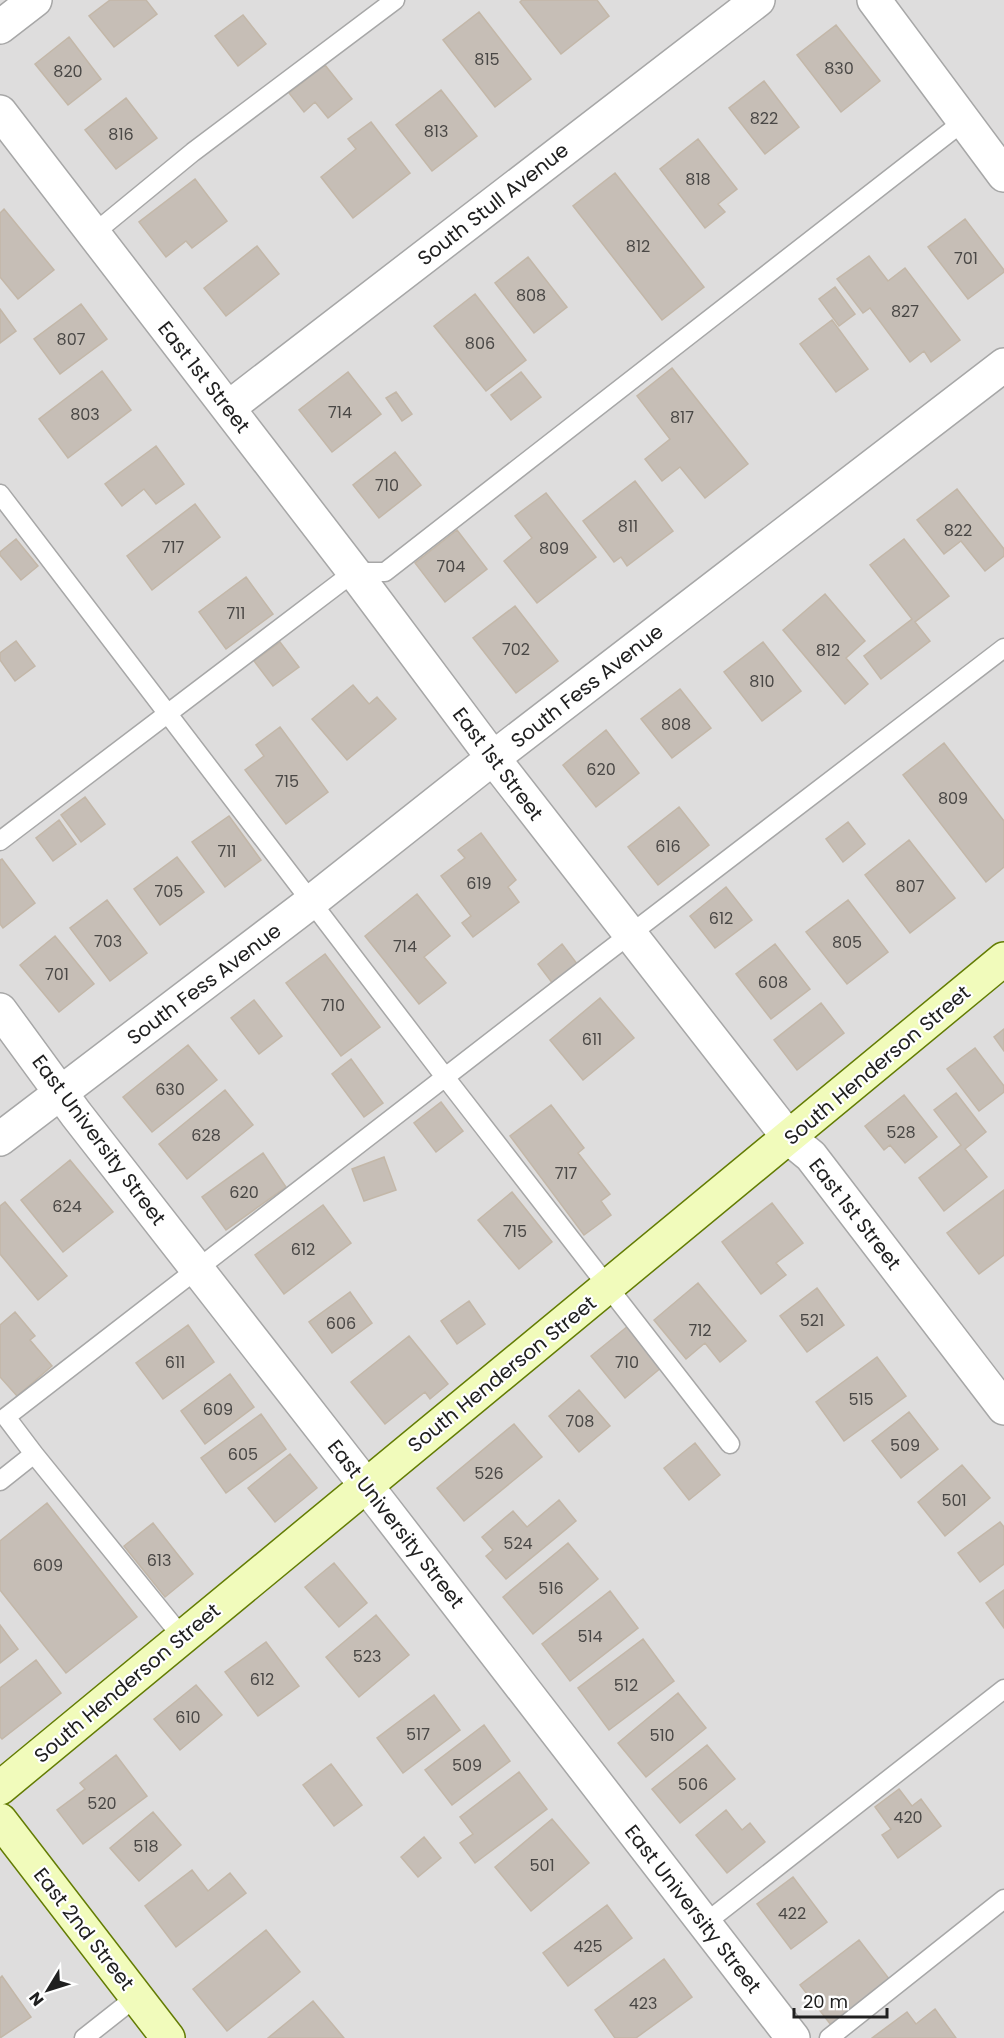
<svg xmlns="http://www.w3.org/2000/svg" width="1004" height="2038" font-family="Poppins,sans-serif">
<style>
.residential{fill:#dedddd}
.building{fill:#c6beb6;stroke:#c3b7a8;stroke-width:1.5}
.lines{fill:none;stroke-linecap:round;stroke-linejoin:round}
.lane-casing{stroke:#a7a7a7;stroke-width:21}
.street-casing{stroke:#a7a7a7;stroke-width:36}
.secondary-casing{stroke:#637c03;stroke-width:36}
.lane{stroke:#fff;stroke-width:18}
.street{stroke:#fff;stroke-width:33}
.secondary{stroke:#f1fbbb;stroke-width:33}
.labels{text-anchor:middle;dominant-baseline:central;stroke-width:4.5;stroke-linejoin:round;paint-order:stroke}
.number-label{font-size:16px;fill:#4a4846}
.street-label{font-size:20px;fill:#202020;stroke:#fff}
</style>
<rect width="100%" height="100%" fill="#f1eee7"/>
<path class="residential" d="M0 0H1004V2038H0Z"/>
<path class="building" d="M110 0H146L157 14 114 47 89 16Z
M522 0H597L609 16 561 54 520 2Z
M479 12 531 79 495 107 443 40Z
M243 15 266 44 238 66 215 36Z
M836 25 880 81 841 112 797 55Z
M69 37 101 79 68 105 35 64Z
M325 65 352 99 328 118 315 102 304 112 289 93Z
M764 81 799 127 765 154 729 108Z
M441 90 477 136 432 171 396 125Z
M126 98 157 138 116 169 85 130Z
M371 122 410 173 353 218 321 177 356 149 348 139Z
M698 139 737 189 718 204 725 212 705 228 660 169Z
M615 173 704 287 662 320 573 206Z
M195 179 227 221 192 248 186 241 166 257 139 222Z
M4 209 54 270 18 299 0 277V213Z
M965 219 1004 270V272L968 299 928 247Z
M257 246 279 274 226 316 204 288Z
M869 256 888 281 905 268 960 340 931 362 924 351 910 362 870 308 863 313 837 279Z
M528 257 567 307 534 333 495 283Z
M835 287 855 314 839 326 819 299Z
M475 294 526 360 486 391 434 326Z
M81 304 107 339 60 374 34 339Z
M0 309 16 331 0 343Z
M832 320 868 369 836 392 800 344Z
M672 368 748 464 705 498 680 467 662 481 645 459 670 439 637 396Z
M102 371 131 410 68 458 39 419Z
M348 372 381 414 332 452 299 410Z
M521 372 541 397 511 420 491 395Z
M396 392 412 414 402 421 386 398Z
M156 446 184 484 156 504 144 489 122 506 105 484Z
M395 452 421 485 379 518 353 485Z
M635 481 673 531 627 566 621 557 614 562 583 521Z
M957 489 1004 549V556L985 571 961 541 944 554 917 520Z
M546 493 596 557 537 603 504 561 532 538 515 516Z
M195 504 220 537 152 590 127 556Z
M457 530 487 569 445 602 415 563Z
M16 539 38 566 21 580 0 555V552Z
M904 539 949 596 915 622 930 641 881 679 864 656 912 619 870 565Z
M246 577 273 614 226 649 199 612Z
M825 594 865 641 846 658 868 684 845 704 783 630Z
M515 606 558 661 516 693 473 638Z
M16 641 35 666 15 681 0 660V653Z
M280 642 299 667 273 686 254 661Z
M763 642 801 691 762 721 724 672Z
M353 685 369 704 377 697 396 719 347 760 312 719Z
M680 689 711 728 672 758 641 719Z
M280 727 328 792 286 824 245 770 264 756 256 745Z
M606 730 639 773 596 807 563 765Z
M944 743 1004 821V867L986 882 903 775Z
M85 797 105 824 81 842 61 815Z
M679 807 709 845 658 885 628 847Z
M229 816 261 860 225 887 192 842Z
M59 820 76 844 53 861 36 838Z
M848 822 865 844 843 862 826 839Z
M481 833 516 880 508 887 519 902 473 937 462 923 471 916 441 876 465 858 458 850Z
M909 840 955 898 910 933 865 875Z
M177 857 204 892 160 925 134 889Z
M2 859 35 903 3 928 0 924V860Z
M726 887 752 920 715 948 690 916Z
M417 894 450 936 424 957 446 983 419 1004 365 936Z
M107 900 147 953 110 981 70 928Z
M848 900 888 952 847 984 806 932Z
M55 936 94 984 59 1012 20 965Z
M562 944 581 969 556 988 538 964Z
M775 944 810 989 771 1019 736 974Z
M325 954 380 1027 341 1056 286 983Z
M600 998 634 1038 583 1080 550 1040Z
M254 1000 282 1036 259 1054 231 1018Z
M821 1003 844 1033 797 1070 774 1040Z
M1004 1029V1051L994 1037Z
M188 1045 217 1080 152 1132 123 1097Z
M975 1048 1004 1086V1092L979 1111 947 1069Z
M351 1059 383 1103 364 1117 332 1074Z
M225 1090 253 1125 187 1179 159 1144Z
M956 1093 986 1132 965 1149 987 1177 944 1211 919 1178 961 1145 934 1110Z
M904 1095 937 1137 905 1163 890 1145 884 1150 865 1126Z
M441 1102 463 1131 436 1152 414 1123Z
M551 1105 584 1148 578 1153 610 1194 601 1201 611 1215 584 1235 510 1136Z
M263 1153 286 1187 226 1230 202 1197Z
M384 1157 396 1190 364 1201 352 1169Z
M70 1160 113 1212 63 1252 21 1200Z
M1004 1190V1255L979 1274 947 1233Z
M512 1192 552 1242 519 1269 478 1220Z
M5 1202 67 1276 38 1300 0 1254V1206Z
M772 1203 803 1243 776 1263 786 1275 761 1294 722 1242Z
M323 1205 351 1243 284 1294 255 1255Z
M698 1283 746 1341 720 1362 705 1343 686 1359 654 1320Z
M817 1288 844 1325 807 1352 780 1316Z
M350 1292 372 1323 332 1353 309 1322Z
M469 1301 485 1324 457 1344 441 1321Z
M15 1312 35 1336 30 1340 52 1366 17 1396 0 1377V1325Z
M188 1325 214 1362 163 1399 136 1363Z
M628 1326 662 1367 625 1398 591 1356Z
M409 1336 448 1384 430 1399 425 1392 385 1424 351 1382Z
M877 1357 906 1396 844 1441 816 1402Z
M230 1374 254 1407 205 1444 181 1411Z
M579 1390 610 1426 579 1452 549 1416Z
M909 1412 938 1449 901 1478 872 1441Z
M261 1414 286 1449 226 1493 201 1458Z
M514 1424 542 1457 464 1521 437 1488Z
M695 1443 720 1475 689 1500 664 1468Z
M290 1454 317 1488 275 1522 248 1488Z
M962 1465 990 1498 945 1536 918 1502Z
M559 1500 576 1521 506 1579 486 1556 493 1550 482 1537 513 1511 527 1527Z
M47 1503 137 1617 66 1673 0 1590V1541Z
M1000 1522 1004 1527V1564L980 1582 958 1553Z
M153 1523 193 1574 165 1597 124 1546Z
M568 1543 598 1579 533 1634 503 1597Z
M334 1563 367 1603 339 1627 305 1587Z
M1004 1590V1628L986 1603Z
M610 1591 638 1628 570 1681 542 1644Z
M376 1615 409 1655 359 1697 326 1657Z
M0 1625 18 1649 0 1663Z
M643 1639 674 1681 609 1730 578 1688Z
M266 1642 299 1686 258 1716 225 1672Z
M36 1660 61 1693 2 1739 0 1737V1688Z
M196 1685 222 1715 180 1750 154 1719Z
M678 1693 706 1728 646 1777 618 1743Z
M434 1695 460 1730 403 1773 377 1738Z
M484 1725 510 1761 452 1805 425 1770Z
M707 1745 735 1779 680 1823 652 1789Z
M116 1755 147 1796 83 1844 57 1810 85 1789 80 1783Z
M331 1764 362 1805 334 1826 303 1785Z
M519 1772 547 1809 475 1863 460 1843 473 1834 460 1817Z
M899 1789 912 1806 921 1799 941 1826 898 1858 882 1835 891 1829 875 1807Z
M726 1810 742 1830 750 1823 765 1842 727 1873 696 1835Z
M153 1812 181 1845 139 1881 110 1848Z
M552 1819 589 1863 531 1911 495 1867Z
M424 1837 441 1858 418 1877 401 1857Z
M192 1870 208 1891 230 1873 246 1893 176 1947 145 1906Z
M793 1877 827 1922 791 1949 757 1904Z
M607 1905 632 1938 568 1986 543 1953Z
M266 1930 300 1972 227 2031 193 1989Z
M859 1940 890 1980 831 2025 800 1985Z
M664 1959 692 1997 636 2038H615L595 2010Z
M2 1976 31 2017 0 2038V1978Z
M313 2001 344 2038H268Z
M935 2009 956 2038H872L907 2012 916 2024Z"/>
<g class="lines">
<g class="lane-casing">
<path id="lane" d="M93 234 193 152 395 0
M0 494 445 1077 730 1444
M0 841 354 572H385L964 121
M34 1454 183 1638
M0 1481 34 1454 6 1417 603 955 1004 648
M704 1924 1004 1689
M84 2038 136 1997
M829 2038 1004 1899"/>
</g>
<g class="street-casing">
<path id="street" d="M874 0 1004 175
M0 27 35 0
M0 112 354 572 493 758 789 1138 811 1156 1004 1408
M228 408 758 0
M0 1010 76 1114 382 1506 793 2038
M0 1139 311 902 493 758 1004 365"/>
</g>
<g class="secondary-casing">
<path id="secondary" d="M0 1788 1004 959
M0 1820 168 2038"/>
</g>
<use href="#lane" class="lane"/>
<use href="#street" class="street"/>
<use href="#secondary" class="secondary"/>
</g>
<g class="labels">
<g class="number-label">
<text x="487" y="59">815</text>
<text x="839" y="68">830</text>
<text x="68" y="71">820</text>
<text x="764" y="118">822</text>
<text x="436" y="131">813</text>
<text x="121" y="134">816</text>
<text x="698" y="179">818</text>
<text x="638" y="246">812</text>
<text x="966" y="258">701</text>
<text x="531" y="295">808</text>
<text x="905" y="311">827</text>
<text x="71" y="339">807</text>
<text x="480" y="343">806</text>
<text x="340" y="412">714</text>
<text x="85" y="414">803</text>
<text x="682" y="417">817</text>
<text x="387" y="485">710</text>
<text x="628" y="526">811</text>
<text x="958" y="530">822</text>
<text x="173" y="547">717</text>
<text x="554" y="548">809</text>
<text x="451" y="566">704</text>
<text x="236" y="613">711</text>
<text x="516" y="649">702</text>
<text x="828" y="650">812</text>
<text x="762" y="681">810</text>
<text x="676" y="724">808</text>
<text x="601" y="769">620</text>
<text x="287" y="781">715</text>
<text x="953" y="798">809</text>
<text x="668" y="846">616</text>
<text x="227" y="851">711</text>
<text x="479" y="883">619</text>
<text x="910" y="886">807</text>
<text x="169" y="891">705</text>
<text x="721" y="918">612</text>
<text x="108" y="941">703</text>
<text x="847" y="942">805</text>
<text x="405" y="946">714</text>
<text x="57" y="974">701</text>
<text x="773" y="982">608</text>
<text x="333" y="1005">710</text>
<text x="592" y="1039">611</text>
<text x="170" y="1089">630</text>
<text x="901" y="1132">528</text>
<text x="206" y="1135">628</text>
<text x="566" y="1173">717</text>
<text x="244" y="1192">620</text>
<text x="67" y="1206">624</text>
<text x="515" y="1231">715</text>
<text x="303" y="1249">612</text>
<text x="812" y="1320">521</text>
<text x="341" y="1323">606</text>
<text x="700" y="1330">712</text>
<text x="175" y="1362">611</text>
<text x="627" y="1362">710</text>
<text x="861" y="1399">515</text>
<text x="218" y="1409">609</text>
<text x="580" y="1421">708</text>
<text x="905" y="1445">509</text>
<text x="243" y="1454">605</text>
<text x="489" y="1473">526</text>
<text x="954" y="1500">501</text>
<text x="518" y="1543">524</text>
<text x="159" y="1560">613</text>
<text x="48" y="1565">609</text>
<text x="551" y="1588">516</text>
<text x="590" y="1636">514</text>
<text x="367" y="1656">523</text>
<text x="262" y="1679">612</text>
<text x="626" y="1685">512</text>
<text x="188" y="1717">610</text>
<text x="418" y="1734">517</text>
<text x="662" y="1735">510</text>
<text x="467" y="1765">509</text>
<text x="693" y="1784">506</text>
<text x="102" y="1803">520</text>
<text x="908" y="1817">420</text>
<text x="146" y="1846">518</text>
<text x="542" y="1865">501</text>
<text x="792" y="1913">422</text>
<text x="588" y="1946">425</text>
<text x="643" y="2003">423</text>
</g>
<g class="street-label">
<text transform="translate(493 204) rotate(-38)">South Stull Avenue</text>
<text transform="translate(204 377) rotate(52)">East 1st Street</text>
<text transform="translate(587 686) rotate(-38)">South Fess Avenue</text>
<text transform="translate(498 764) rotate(53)">East 1st Street</text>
<text transform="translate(204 984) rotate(-37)">South Fess Avenue</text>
<text transform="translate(877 1065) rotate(-40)">South Henderson Street</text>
<text transform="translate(99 1140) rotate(53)">East University Street</text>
<text transform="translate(855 1214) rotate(52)">East 1st Street</text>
<text transform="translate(502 1374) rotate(-39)">South Henderson Street</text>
<text transform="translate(396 1524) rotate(52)">East University Street</text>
<text transform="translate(127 1683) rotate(-40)">South Henderson Street</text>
<text transform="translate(693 1909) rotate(52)">East University Street</text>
<text transform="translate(84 1929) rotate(52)">East 2nd Street</text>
</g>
</g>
<g transform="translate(48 1990) rotate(232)" stroke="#ffffff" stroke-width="4.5" paint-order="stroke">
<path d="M0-4.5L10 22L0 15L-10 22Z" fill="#202020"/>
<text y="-9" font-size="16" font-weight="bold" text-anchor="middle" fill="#202020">N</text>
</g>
<path d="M794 2008v9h93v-9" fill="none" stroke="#202020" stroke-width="3"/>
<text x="803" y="2008" font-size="18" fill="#202020" stroke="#ffffff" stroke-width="4.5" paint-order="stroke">20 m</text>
</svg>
